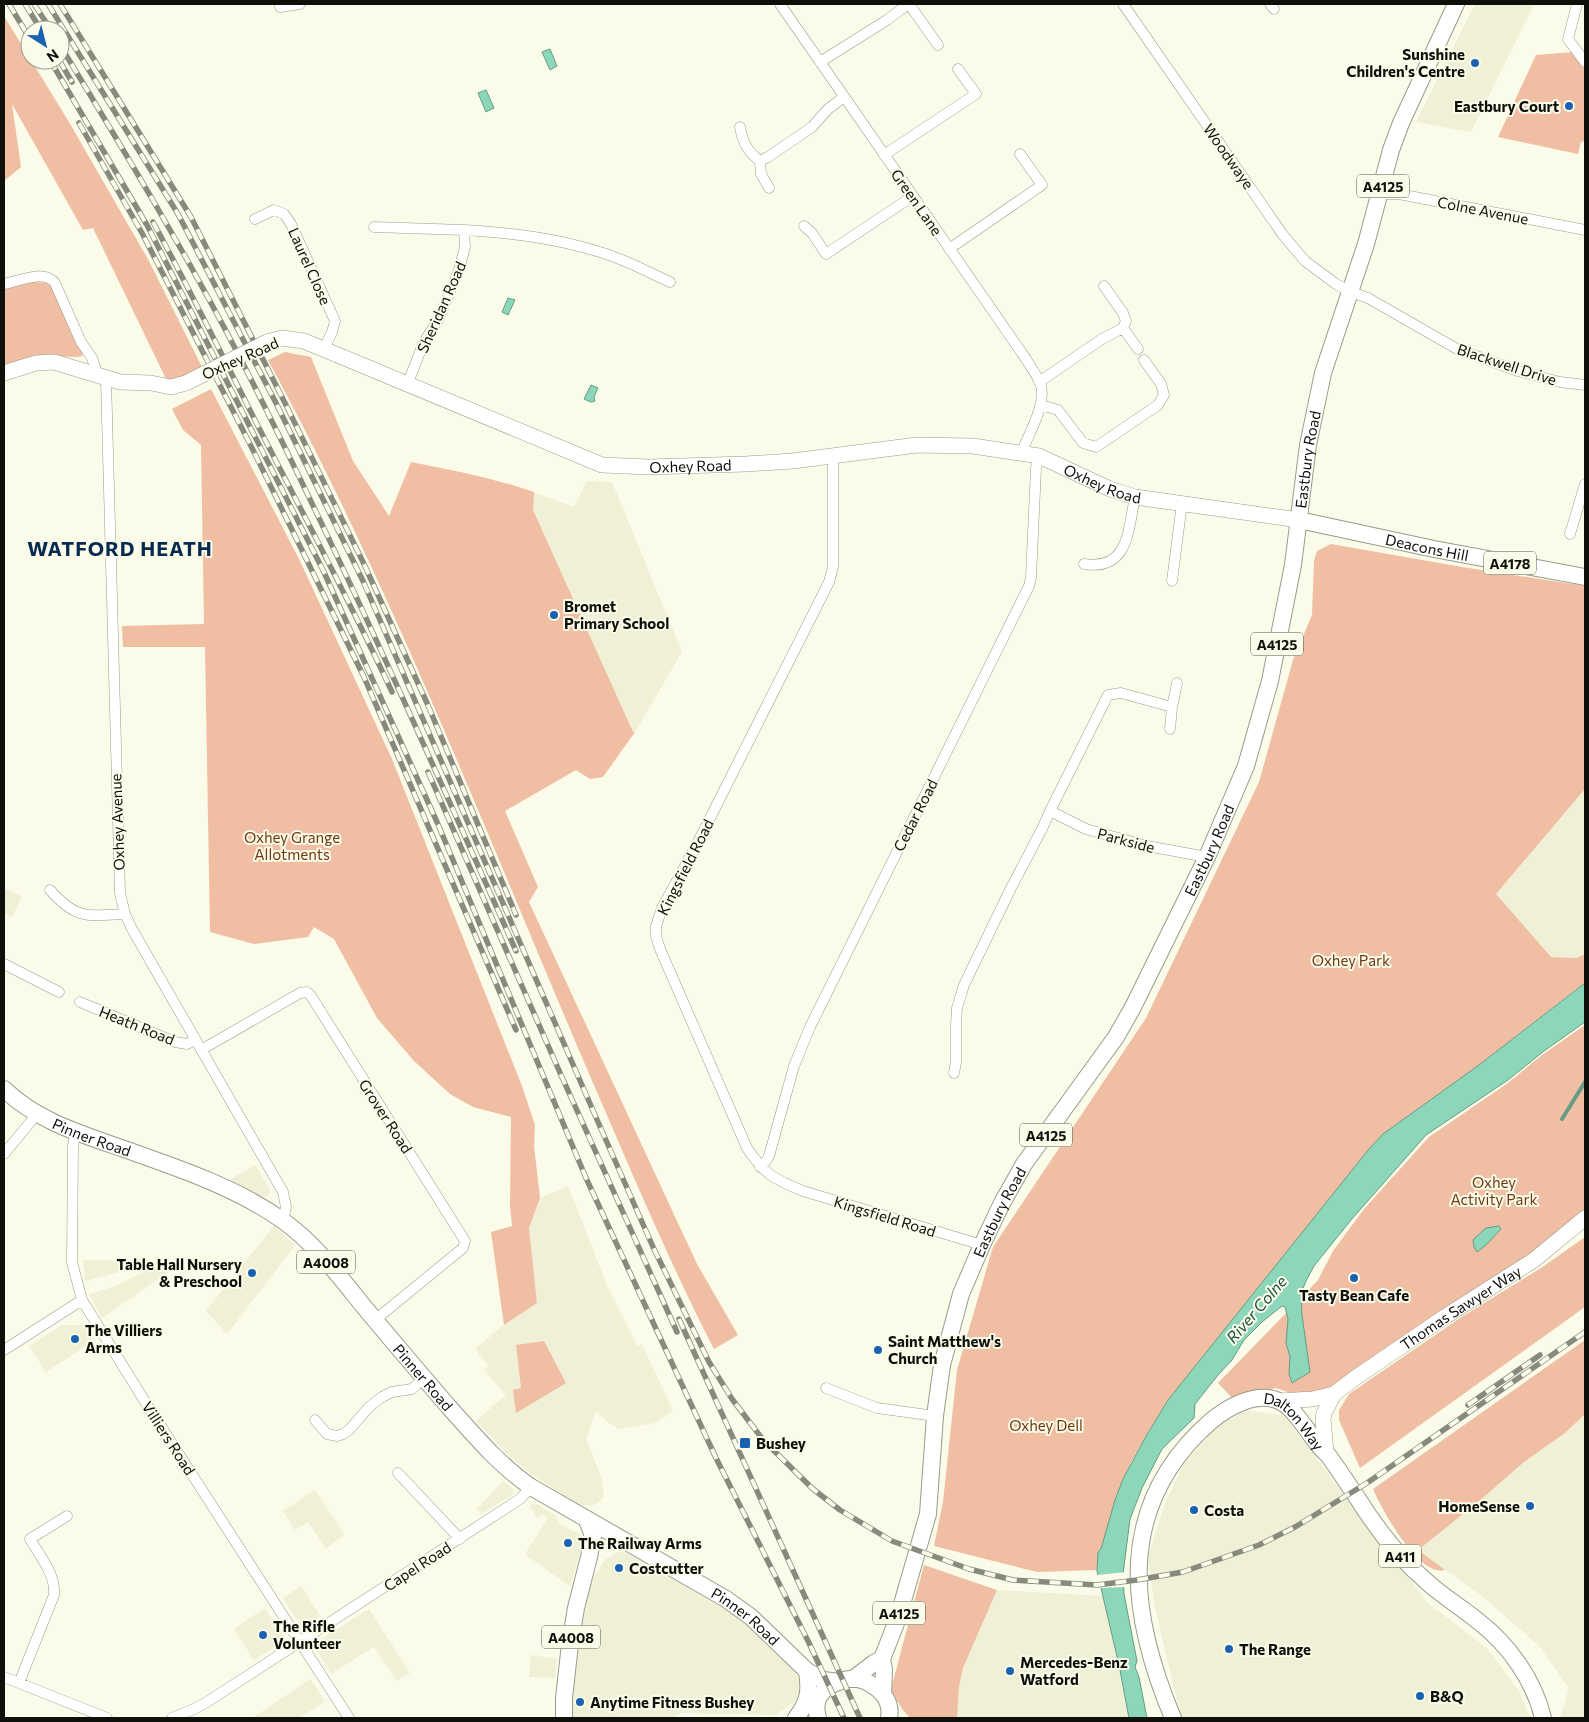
<svg xmlns="http://www.w3.org/2000/svg" width="1589" height="1722" font-family="Commissioner,sans-serif">
<style>
.built{fill:#eff0d6;fill-rule:evenodd}
.green{fill:#f0bea2}
.water{fill:#8cd7ba;stroke:#669b85}
.pier{fill:#fafbe9}
.lines{fill:none;stroke-linecap:round;stroke-linejoin:round}
.stream{stroke:#669b85;stroke-width:4}
.street-casing{stroke:#9a9b8a;stroke-width:11}
.secondary-casing{stroke:#9a9b8a;stroke-width:16}
.primary-casing{stroke:#9a9b8a;stroke-width:18}
.street{stroke:#fff;stroke-width:10}
.secondary{stroke:#fff;stroke-width:15}
.primary{stroke:#fff;stroke-width:16}
.rail-casing{stroke:#898a7e;stroke-width:5.5}
.rail{stroke:#fafbe9;stroke-width:4;stroke-dasharray:11;stroke-linecap:butt}
.secondary-bridge-casing{stroke:#9a9b8a;stroke-width:16;stroke-linecap:butt}
.secondary-bridge{stroke:#fff;stroke-width:15}
.poi-dot{fill:#1962b1;stroke:#fafbe9;stroke-width:2}
.labels{text-anchor:middle;dominant-baseline:central;stroke-width:4;stroke-linejoin:round;paint-order:stroke}
.shield{fill:#fafbe9;stroke:#56564d;stroke-width:1}
.shield-label{font-size:14px;font-weight:bold;fill:#0f100a}
.poi-label{font-size:15px;font-weight:bold;fill:#0f100a;stroke:#fafbe9;text-anchor:start}
.street-label{font-size:15px;fill:#0f100a;stroke:#fafbe9}
.park-label{font-size:15px;fill:#703812;stroke:#fafbe9}
.water-label{font-size:16px;font-style:italic;fill:#15513e;stroke:#fafbe9}
.district-label{font-size:20px;font-weight:bold;letter-spacing:1px;fill:#082a51;stroke:#fafbe9}
</style>
<rect width="100%" height="100%" fill="#fafbe9"/>
<path class="built" d="M1475 4H1534L1471 132 1416 122Z
M587 481 612 482 682 652 635 732 512 793 507 483 574 507Z
M1585 789V954L1577 958 1551 957 1496 894Z
M4 888 22 896 12 917 4 913Z
M255 1165 271 1192 264 1198 229 1180Z
M568 1186 608 1288 637 1346 642 1344 673 1411 655 1423 619 1429 609 1423 596 1411 586 1439 602 1479 604 1497 594 1505H581L565 1497 529 1472 510 1457 476 1421 506 1395 484 1370 489 1366 475 1349 504 1325 537 1303 529 1228 540 1198ZM516 1345 566 1383 513 1390 521 1389Z
M274 1226 295 1245 227 1334 206 1311Z
M83 1260 136 1261V1268L85 1281Z
M161 1263 169 1272 102 1318 89 1294 116 1286Z
M62 1325H83L93 1341 46 1372 29 1346Z
M1247 1410 1284 1416 1428 1603 1487 1648 1519 1691 1530 1718H1181L1154 1603 1148 1556 1166 1501 1184 1464 1218 1425Z
M1585 1414V1718H1560L1569 1688 1539 1646 1482 1596 1417 1550 1477 1503 1524 1462 1565 1433Z
M503 1481 513 1489 514 1494 481 1514 477 1509Z
M315 1490 344 1534 326 1549 308 1522 295 1530 283 1511Z
M532 1504H537L555 1515 558 1523 581 1535 582 1540 579 1556 570 1587 525 1554 548 1518 542 1515 537 1518 529 1506Z
M617 1552H624L674 1580 738 1617 752 1627 786 1657 799 1679V1698L776 1715 680 1713 672 1718H573V1665L590 1589 595 1575 606 1559Z
M301 1586 320 1616 303 1627 301 1626 283 1598Z
M997 1590 1104 1596 1129 1718H957L959 1687 963 1668Z
M265 1608 284 1637V1641L254 1660 234 1629Z
M369 1609 410 1673 397 1681 374 1647 331 1674 316 1649 318 1641Z
M531 1655 557 1659 555 1678 529 1677Z
M311 1679 325 1702 299 1718H252Z"/>
<path class="green" d="M4 16 69 122 149 261 202 367 184 378 167 381 93 228 83 230 12 104 21 167 4 181Z
M1585 51V141L1581 142 1578 154 1498 137 1536 55Z
M34 282 51 283 83 351 82 356 79 357 39 356 4 366V289Z
M285 352 311 357 353 461 389 516 411 462C452 470 493 478 534 492L533 510 633 732H635L603 777 590 779 576 770 505 811 538 887 529 902 697 1264 738 1335 714 1349C668 1260 630 1168 590 1076 487 836 393 590 268 360Z
M211 389 300 561 392 759 522 1086 535 1125 534 1146 540 1198 529 1228 537 1303 504 1325 491 1232 512 1226 510 1205 511 1117 473 1107 450 1094 414 1061 377 1018 334 939 314 927 308 937 254 944 210 932 205 647H123L122 626 204 624 201 445 183 430 172 409Z
M1331 544 1462 567 1585 586V789L1496 894 1551 957 1577 958 1585 954V985L1575 990 1479 1065 1383 1134 1369 1149 1168 1400C1152 1426 1134 1453 1122 1482 1113 1503 1108 1526 1101 1549L1098 1552 1097 1570 1037 1572 934 1546 943 1502 957 1370 993 1247 1146 1018 1259 782 1293 660 1312 615 1314 561 1317 551Z
M1585 1025V1211L1532 1253 1335 1385 1302 1397 1276 1388 1234 1400 1218 1383 1318 1280 1333 1251 1364 1209 1429 1137 1508 1083 1542 1055Z
M1585 1237V1307L1360 1468 1339 1420V1410L1349 1394 1460 1318 1541 1268Z
M1585 1340V1414L1565 1433 1524 1462 1477 1503 1418 1550 1445 1570C1419 1578 1381 1508 1373 1489Z
M544 1341 566 1383 516 1413 513 1390 521 1388 516 1345Z
M924 1565 997 1590 963 1668 959 1687 957 1718H910L902 1709 891 1689Z"/>
<path class="water" d="M550 49 557 66 550 70 542 52Z
M486 90 494 108 486 112 478 93Z
M508 298 515 300 508 315 502 312Z
M591 385 598 388 594 397 595 401 591 402 584 399Z
M1585 983V1022L1544 1051 1508 1080 1426 1135 1351 1220 1314 1266 1306 1281 1301 1293 1302 1315 1310 1372 1292 1383 1289 1374 1290 1357 1286 1343 1288 1319 1285 1307 1282 1306 1262 1322 1244 1340 1232 1360 1218 1375 1195 1404 1194 1418 1162 1449 1142 1488 1130 1519 1123 1574 1124 1594 1137 1661 1135 1667 1139 1677 1147 1718H1129L1119 1665 1097 1571 1098 1552 1101 1549 1115 1500 1123 1479 1145 1438 1168 1400 1369 1149 1383 1134 1479 1065Z
M1499 1226 1501 1229 1486 1245 1477 1252 1474 1247 1473 1240 1486 1228Z"/>
<path class="pier" d="M1126 1572V1587L1099 1588 1097 1575Z"/>
<g class="lines">
<path class="stream" d="M1562 1119 1585 1082"/>
<g class="street-casing">
<path id="street" d="M780 4 1026 359C1030 366 1036 374 1040 382 1048 403 1029 432 1022 452
M909 4 938 45
M1123 4 1283 235 1305 261 1336 284 1351 292 1368 298 1457 349 1518 371 1560 382 1585 385
M1270 4 1274 9
M1577 4 1568 39 1585 62
M280 7 300 4
M820 62 887 20 908 4
M740 127C743 143 747 151 760 161L761 174 769 188
M884 155 976 94 958 69
M760 161 768 157 812 127 828 109 844 97
M1380 194H1399L1585 230
M255 219 274 210 284 214 291 224 335 321 332 332 324 349
M804 226 812 233 826 254 913 196
M374 227 464 230 465 247 459 270 439 318 423 344 408 383
M464 230C513 233 556 238 603 253 626 260 648 272 670 282
M949 249 1042 185 1020 154
M4 284C19 281 44 269 55 283L81 342 92 358 95 367 93 374
M1104 286 1123 313 1126 321 1123 328 1138 349
M106 379 120 893 125 914 132 929 283 1192 286 1207 283 1221
M1039 382 1102 339 1123 328
M1041 405 1058 410 1083 443 1096 447 1158 405 1164 395 1161 384 1144 360
M833 457V567L829 582 697 844 662 908 656 926V936L660 949 747 1148C765 1175 774 1179 803 1191L982 1245
M1570 534 1585 484
M1084 564C1129 571 1128 530 1135 497
M1172 581 1182 503
M1172 707 1121 693 1108 695 1050 811 1086 829 1147 846 1207 857
M1170 729 1172 707 1177 683
M50 890C77 920 87 916 125 914
M4 964 59 992
M80 1002 175 1042 187 1044 195 1040
M201 1050 300 993 307 992 311 996 465 1241 463 1248 375 1320
M954 1073 956 1062V1025L957 1008 964 985 1011 888 1042 829 1050 811
M76 1132 73 1145 72 1262 82 1300 144 1400 349 1718
M4 1154 37 1114
M760 1167 766 1161 769 1156 794 1066 810 1027 1029 586 1031 577 1036 468 1039 456
M4 1350 82 1300
M826 1388 877 1408 935 1416
M315 1420 327 1434 337 1436 343 1434 349 1430 369 1407 382 1397 392 1392 412 1389 424 1378
M398 1473 460 1539
M4 1677 107 1718
M19 1683 54 1595C56 1575 40 1556 30 1539L67 1516
M172 1718 194 1709 207 1702 520 1499 531 1487"/>
</g>
<g class="secondary-casing">
<g id="secondary">
<path id="s1" d="M267 342 282 338 304 341 602 465 649 467 746 464 793 461 917 445 973 446 1039 456 1110 489 1135 497 1299 520"/>
<path d="M4 373 36 363 54 362 120 382 151 383 171 387 186 383"/>
<path d="M1280 1401 1313 1399 1334 1394"/>
<path id="s2" d="M1326 1453 1323 1419 1324 1413 1334 1394 1355 1378 1446 1316 1534 1260 1585 1218"/>
</g>
</g>
<g class="primary-casing">
<g id="primary">
<path id="s3" d="M1299 520 1434 549 1585 577"/>
<path id="s4" d="M4 1089C37 1121 81 1134 124 1149 178 1168 235 1187 282 1220 313 1242 337 1273 360 1302 389 1337 418 1371 448 1406 474 1435 499 1465 531 1487L726 1599 751 1617 807 1671 823 1680 839 1682"/>
<path d="M853 1679 874 1663 882 1659"/>
<path id="s5" d="M883 1694 884 1670 882 1659 898 1618 928 1514 935 1416 942 1365 961 1294 982 1245 1002 1203 1024 1164 1116 1037 1133 1007 1207 857 1246 766 1270 681 1293 565 1308 445 1323 373 1366 244 1391 150 1401 123 1456 4"/>
<path d="M564 1718V1698L570 1644 576 1608 589 1557 593 1536 587 1520"/>
<path d="M796 1718C809 1701 810 1691 807 1671"/>
<path d="M818 1718C816 1711 815 1702 820 1695 829 1683 848 1676 862 1680 869 1682 874 1686 879 1690 888 1698 891 1707 889 1718"/>
<path id="s6" d="M1173 1718C1128 1611 1115 1505 1211 1421 1228 1407 1256 1391 1279 1401 1293 1406 1307 1431 1317 1443 1320 1448 1324 1451 1328 1455 1339 1470 1348 1484 1358 1499 1377 1529 1399 1558 1426 1581 1442 1596 1461 1607 1478 1621 1509 1645 1534 1680 1543 1718"/>
</g>
</g>
<use href="#street" class="street"/>
<use href="#secondary" class="secondary"/>
<use href="#primary" class="primary"/>
<g class="rail-casing">
<path id="rail" d="M9 4 30 39
M25 4 41 30
M34 4 51 30
M48 4 178 214 276 403 363 581 598 1122 653 1247 709 1362 732 1399 764 1441 813 1489 840 1510 892 1541 969 1569 1013 1580 1097 1585 1137 1580 1183 1572 1259 1545 1295 1527 1367 1483 1585 1332
M60 4 191 217 284 401 364 564 427 703 516 915
M60 45C121 146 182 246 236 350 337 547 426 749 516 951
M50 60 147 225 323 570 437 822 586 1178 716 1458 809 1643 844 1718
M59 60 72 82
M79 123 142 233 252 448 364 677 516 1030
M153 222C190 290 224 359 259 428 304 516 351 603 392 692
M428 772 561 1075 677 1332
M679 1319 860 1718
M1468 1405 1540 1355"/>
</g>
<use href="#rail" class="rail"/>
<g class="secondary-bridge-casing">
<path id="secondary-bridge" d="M186 383 267 342"/>
</g>
<use href="#secondary-bridge" class="secondary-bridge"/>
</g>
<g class="poi-dot">
<circle cx="1475" cy="63" r="5"/>
<circle cx="1569" cy="106" r="5"/>
<circle cx="554" cy="615" r="5"/>
<circle cx="252" cy="1273" r="5"/>
<circle cx="1354" cy="1278" r="5"/>
<circle cx="75" cy="1339" r="5"/>
<circle cx="878" cy="1350" r="5"/>
<rect x="739" y="1437" width="12" height="12" rx="2.5"/>
<circle cx="1530" cy="1506" r="5"/>
<circle cx="1194" cy="1510" r="5"/>
<circle cx="568" cy="1543" r="5"/>
<circle cx="619" cy="1568" r="5"/>
<circle cx="263" cy="1635" r="5"/>
<circle cx="1229" cy="1649" r="5"/>
<circle cx="1010" cy="1671" r="5"/>
<circle cx="1420" cy="1696" r="5"/>
<circle cx="580" cy="1702" r="5"/>
</g>
<g class="labels">
<g class="shield">
<rect x="1357" y="174.5" width="52" height="23" rx="4"/>
<rect x="1484" y="551.5" width="52" height="23" rx="4"/>
<rect x="1251" y="632.5" width="52" height="23" rx="4"/>
<rect x="1020" y="1123.5" width="52" height="23" rx="4"/>
<rect x="297" y="1250.5" width="58" height="23" rx="4"/>
<rect x="1379" y="1544.5" width="42" height="23" rx="4"/>
<rect x="873" y="1601.5" width="52" height="23" rx="4"/>
<rect x="542" y="1625.5" width="58" height="23" rx="4"/>
</g>
<g class="shield-label">
<text x="1383" y="186">A4125</text>
<text x="1510" y="563">A4178</text>
<text x="1277" y="644">A4125</text>
<text x="1046" y="1135">A4125</text>
<text x="326" y="1262">A4008</text>
<text x="1400" y="1556">A411</text>
<text x="899" y="1613">A4125</text>
<text x="571" y="1637">A4008</text>
</g>
<g class="poi-label">
<text x="1465" y="54" text-anchor="end">Sunshine<tspan x="1465" dy="17">Children's Centre</tspan></text>
<text x="1559" y="106" text-anchor="end">Eastbury Court</text>
<text x="564" y="606">Bromet<tspan x="564" dy="17">Primary School</tspan></text>
<text x="242" y="1264" text-anchor="end">Table Hall Nursery<tspan x="242" dy="17">&amp; Preschool</tspan></text>
<text x="1354" y="1295" text-anchor="middle">Tasty Bean Cafe</text>
<text x="85" y="1330">The Villiers<tspan x="85" dy="17">Arms</tspan></text>
<text x="888" y="1341">Saint Matthew's<tspan x="888" dy="17">Church</tspan></text>
<text x="756" y="1443">Bushey</text>
<text x="1520" y="1506" text-anchor="end">HomeSense</text>
<text x="1204" y="1510">Costa</text>
<text x="578" y="1543">The Railway Arms</text>
<text x="629" y="1568">Costcutter</text>
<text x="273" y="1626">The Rifle<tspan x="273" dy="17">Volunteer</tspan></text>
<text x="1239" y="1649">The Range</text>
<text x="1020" y="1662">Mercedes-Benz<tspan x="1020" dy="17">Watford</tspan></text>
<text x="1430" y="1696">B&amp;Q</text>
<text x="590" y="1702">Anytime Fitness Bushey</text>
</g>
<g class="street-label">
<text transform="translate(1229 156) rotate(55)">Woodwaye</text>
<text transform="translate(917 202) rotate(55)">Green Lane</text>
<text transform="translate(1483 210) rotate(11)">Colne Avenue</text>
<text transform="translate(310 266) rotate(66)">Laurel Close</text>
<text transform="translate(441 307) rotate(-66)">Sheridan Road</text>
<text transform="translate(240 358) rotate(-24)">Oxhey Road</text>
<text transform="translate(1507 364) rotate(18)">Blackwell Drive</text>
<text stroke="none"><textPath href="#s5" startOffset="1326">Eastbury Road</textPath></text>
<text stroke="none"><textPath href="#s1" startOffset="449">Oxhey Road</textPath></text>
<text stroke="none"><textPath href="#s1" startOffset="869">Oxhey Road</textPath></text>
<text stroke="none"><textPath href="#s3" startOffset="131">Deacons Hill</textPath></text>
<text transform="translate(915 815) rotate(-63)">Cedar Road</text>
<text transform="translate(117 822) rotate(-92)">Oxhey Avenue</text>
<text transform="translate(1126 840) rotate(15)">Parkside</text>
<text stroke="none"><textPath href="#s5" startOffset="921">Eastbury Road</textPath></text>
<text transform="translate(685 867) rotate(-63)">Kingsfield Road</text>
<text transform="translate(137 1025) rotate(22)">Heath Road</text>
<text transform="translate(386 1116) rotate(57)">Grover Road</text>
<text stroke="none"><textPath href="#s4" startOffset="101">Pinner Road</textPath></text>
<text stroke="none"><textPath href="#s5" startOffset="501">Eastbury Road</textPath></text>
<text transform="translate(885 1216) rotate(17)">Kingsfield Road</text>
<text stroke="none"><textPath href="#s2" startOffset="215">Thomas Sawyer Way</textPath></text>
<text stroke="none"><textPath href="#s4" startOffset="521">Pinner Road</textPath></text>
<text stroke="none"><textPath href="#s6" startOffset="422">Dalton Way</textPath></text>
<text transform="translate(169 1438) rotate(57)">Villiers Road</text>
<text transform="translate(417 1566) rotate(-33)">Capel Road</text>
<text stroke="none"><textPath href="#s4" startOffset="926">Pinner Road</textPath></text>
</g>
<g class="park-label">
<text x="292" y="837">Oxhey Grange<tspan x="292" dy="17">Allotments</tspan></text>
<text x="1351" y="960">Oxhey Park</text>
<text x="1494" y="1182">Oxhey<tspan x="1494" dy="17">Activity Park</tspan></text>
<text x="1046" y="1425">Oxhey Dell</text>
</g>
<g class="water-label">
<text transform="translate(1256 1309) rotate(-49)">River Colne</text>
</g>
<g class="district-label">
<text x="120" y="548">WATFORD HEATH</text>
</g>
</g>
<rect width="1589" height="1722" fill="none" stroke="#0f100a" stroke-width="10"/>
<g transform="translate(45 45) rotate(144)"><circle r="24" fill="#fafbe9" stroke="#9c9d90"/>
<path d="M0-4L9 19L0 12L-9 19Z" fill="#1962b1"/>
<text y="-8" font-size="14" font-weight="bold" text-anchor="middle" fill="#0f100a">N</text>
</g>
</svg>
